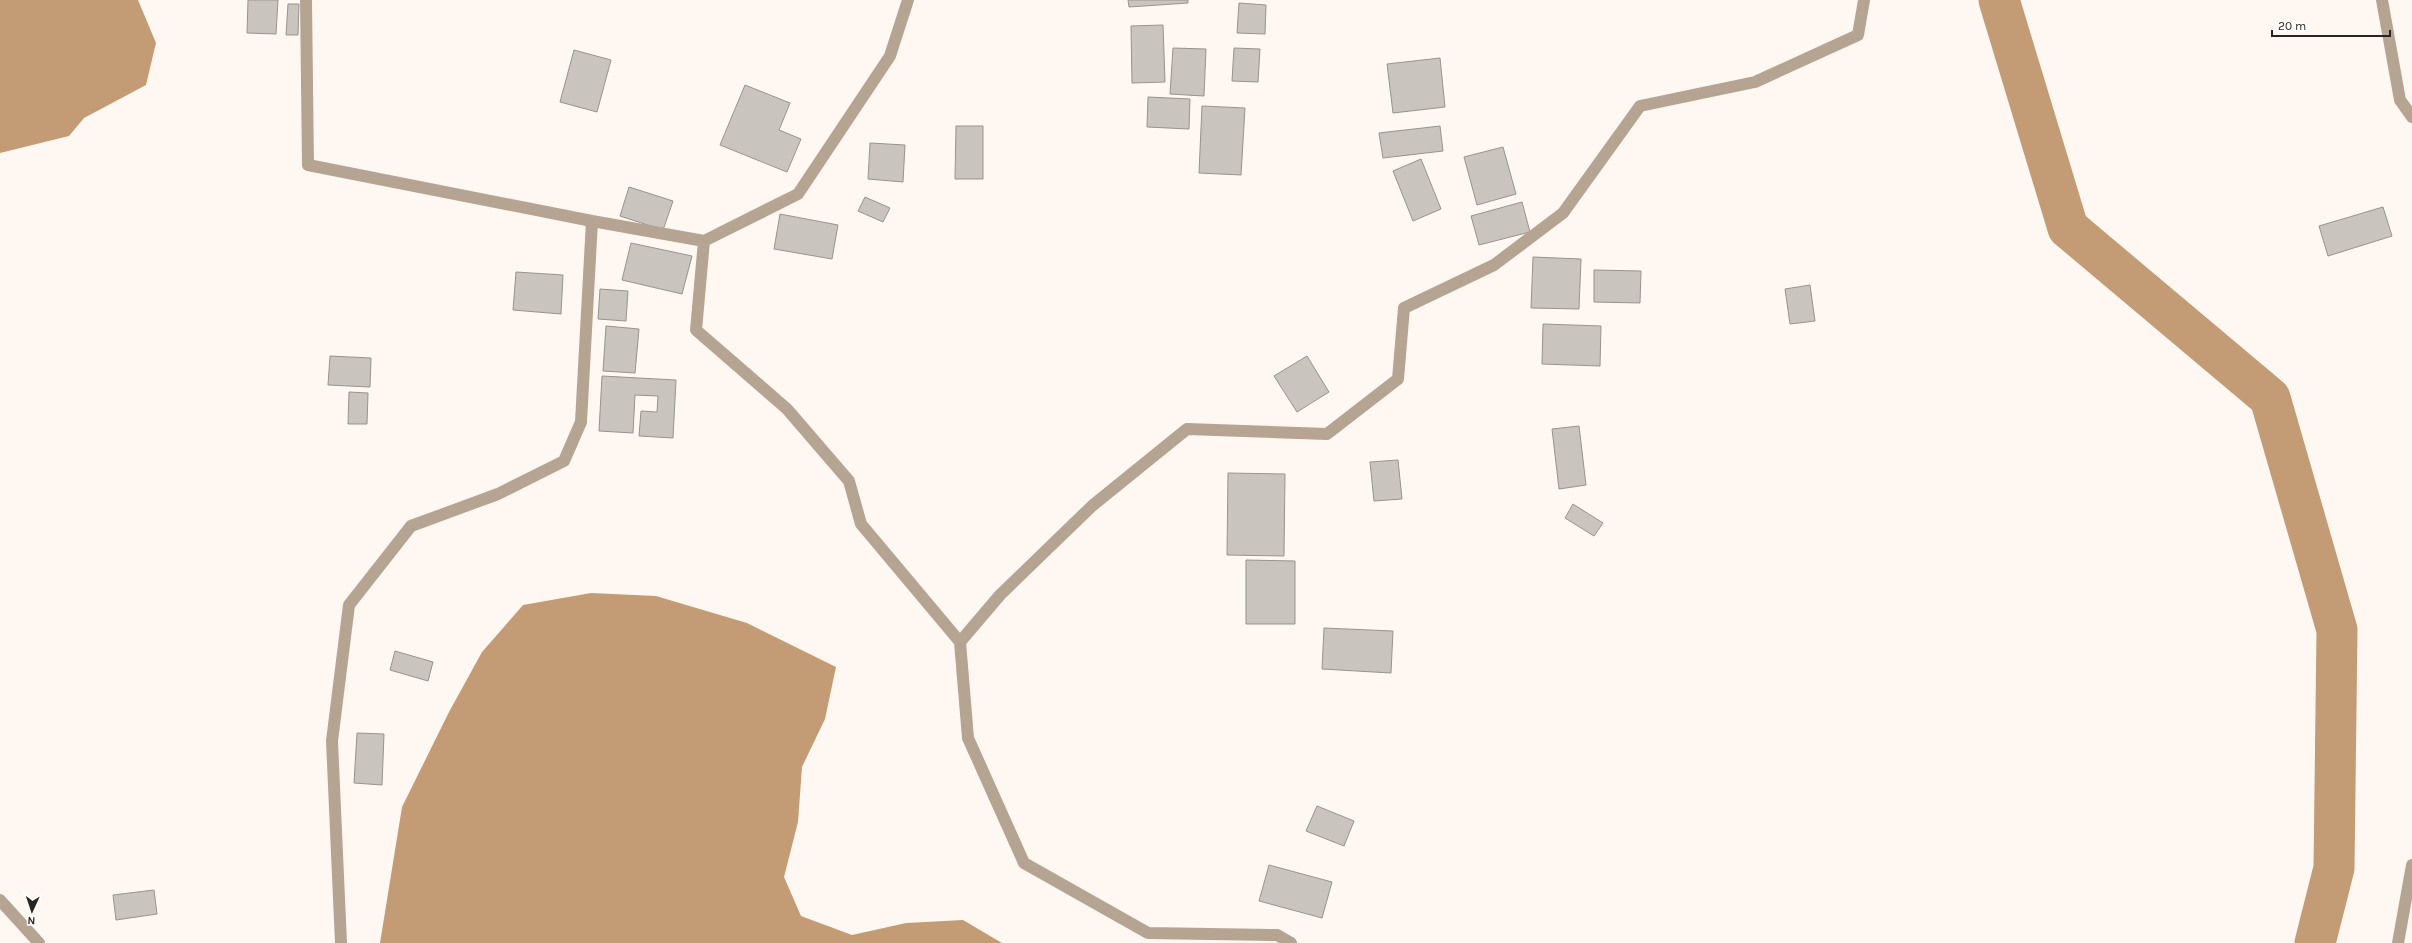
<svg xmlns="http://www.w3.org/2000/svg" width="2412" height="943" font-family="Karla,sans-serif">
<style>
.water{fill:#c39c75}
.lines{fill:none;stroke-linecap:round;stroke-linejoin:round}
.canal{stroke:#c39c75;stroke-width:41}
.building{fill:#cac4be;stroke:#99938d}
.minor{stroke:#b6a493;stroke-width:12}
</style>
<rect width="100%" height="100%" fill="#fff8f2"/>
<path class="water" d="M0 0H138L156 43 146 85 84 118 69 136 0 153Z
M591 593 656 596 747 623 836 667 825 719 802 767 798 822 784 877 801 916 852 935 906 923 963 920 1002 943H380L402 807 449 712 482 652 523 605Z"/>
<g class="lines">
<path class="canal" d="M1999 0 2068 228 2270 398 2337 630 2334 868 2315 943"/>
</g>
<path class="building" d="M248 0H278L276 34 247 33Z
M1128 0H1188V3L1129 7Z
M1239 3 1266 5 1265 34 1237 33Z
M288 4H299L298 35H286Z
M1163 25 1165 82 1132 83 1131 26Z
M1173 48 1206 49 1204 96 1170 94Z
M1234 48 1260 49 1258 82 1232 81Z
M574 50 611 60 597 112 560 102Z
M1440 58 1445 107 1393 113 1387 64Z
M745 85 790 103 779 130 801 139 787 172 720 145Z
M1148 97 1190 99 1189 129 1147 127Z
M1202 106 1245 108 1241 175 1199 173Z
M956 126H983V179H955Z
M1440 126 1443 151 1383 158 1379 133Z
M870 143 905 145 903 182 868 179Z
M1503 147 1516 194 1477 205 1464 157Z
M1421 159 1441 209 1413 221 1393 171Z
M629 187 673 201 663 230 620 216Z
M865 197 890 208 883 222 858 211Z
M1522 202 1530 232 1479 245 1471 216Z
M2383 207 2392 236 2328 256 2319 226Z
M780 214 838 225 832 259 774 249Z
M631 243 692 256 682 294 622 280Z
M1533 257 1581 259 1579 309 1531 308Z
M1594 270 1641 271 1640 303 1594 302Z
M516 272 563 275 561 314 513 310Z
M1810 285 1815 321 1790 324 1785 289Z
M600 289 628 291 626 321 598 319Z
M1543 324 1601 326 1600 366 1542 364Z
M606 326 639 329 635 373 603 371Z
M330 356 371 358 370 387 328 385Z
M1307 356 1329 392 1297 412 1274 376Z
M602 376 676 380 673 438 639 436 641 411 657 412 658 396 635 395 633 433 599 431Z
M349 392 368 393 367 424H348Z
M1579 426 1586 485 1559 489 1552 429Z
M1398 460 1402 499 1374 501 1370 462Z
M1228 473 1285 474 1284 556 1227 555Z
M1573 504 1603 523 1594 536 1565 518Z
M1246 560 1295 561V624H1246Z
M1324 628 1393 631 1391 673 1322 669Z
M395 651 433 662 428 681 390 670Z
M357 733 384 734 382 785 354 783Z
M1317 806 1354 821 1344 846 1306 831Z
M1269 865 1332 882 1322 918 1259 901Z
M154 890 157 914 116 920 113 895Z"/>
<g class="lines">
<path class="minor" d="M306 0 308 165 592 221 581 422 564 461 498 494 411 526 349 605 332 741 341 943
M2382 0 2400 100 2412 117
M592 221 704 241 798 194 890 56 908 0
M704 241 696 330 787 409 849 481 861 524 960 642 968 738 1024 863 1148 933 1277 935 1291 943
M960 642 1000 595 1092 506 1187 429 1327 434 1398 379 1404 308 1494 265 1563 213 1640 106 1755 82 1858 35 1864 0
M0 900 39 943
M2398 943 2412 865"/>
</g>
<g transform="translate(32 911) rotate(183)" stroke="#ffffff" stroke-width="3" paint-order="stroke">
<path d="M0-3L7 15L0 10L-7 15Z" fill="#272523"/>
<text y="-6" font-size="11" font-weight="bold" text-anchor="middle" fill="#272523">N</text>
</g>
<path d="M2272 30v6h118v-6" fill="none" stroke="#272523" stroke-width="2"/>
<text x="2278" y="30" font-size="12" fill="#272523" stroke="#ffffff" stroke-width="3" paint-order="stroke">20 m</text>
</svg>
